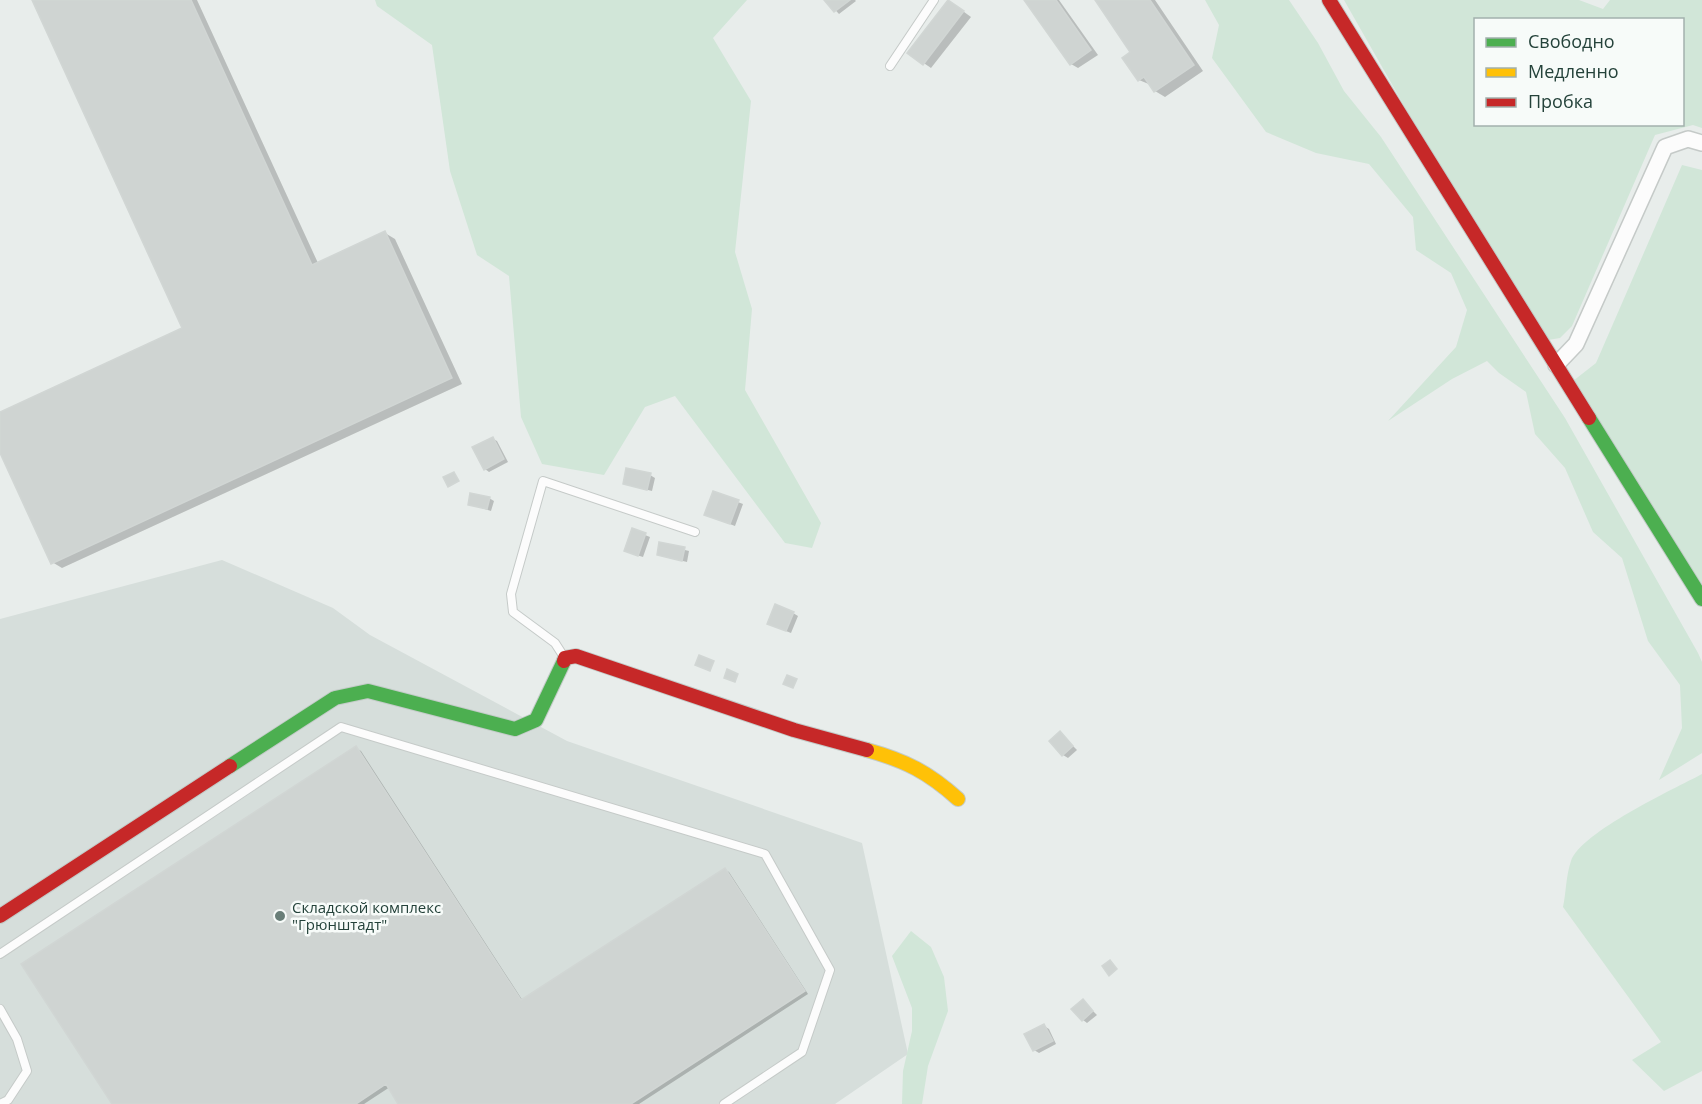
<svg xmlns="http://www.w3.org/2000/svg" width="1702" height="1104" font-family="'Open Sans',sans-serif">
<style>
.built{fill:#d6dedb}
.green{fill:#d1e6d8;fill-rule:evenodd}
.shadow{fill:#0003}
.building{fill:#cfd4d2;stroke:#d1d6d4;stroke-width:1.5}
.lines{fill:none;stroke-linecap:round;stroke-linejoin:round}
.lane-casing{stroke:#c5cac8;stroke-width:10}
.street-casing{stroke:#c5cac8;stroke-width:18}
.fast-casing{stroke:#c3cbc8;stroke-width:16}
.slow-casing{stroke:#c3cbc8;stroke-width:16}
.jam-casing{stroke:#c3cbc8;stroke-width:16}
.lane{stroke:#fcfcfc;stroke-width:8}
.street{stroke:#fcfcfc;stroke-width:15}
.fast{stroke:#4caf50;stroke-width:14}
.slow{stroke:#ffc107;stroke-width:14}
.jam{stroke:#c62828;stroke-width:14}
.poi-dot{fill:#697e78;stroke:#f7fbf9;stroke-width:2}
.labels{text-anchor:middle;dominant-baseline:central;stroke-width:5;stroke-linejoin:round;paint-order:stroke}
.poi-label{font-size:15px;fill:#24423a;stroke:#f7fbf9;text-anchor:start}
</style>
<rect width="100%" height="100%" fill="#e8edeb"/>
<path class="built" d="M222 560 333 608 370 635 567 741 862 843 908 1054 835 1104H0V619Z"/>
<path class="green" d="M375 0H747L713 38 751 101 735 252 752 309 745 390 821 523 812 548 785 543 675 396 645 407 604 475 542 464 521 417 509 276 477 255 450 171 432 45 377 6Z
M1205 0H1289L1318 43 1344 91 1381 137 1565 418 1698 653 1702 662V753L1659 780 1682 728 1680 685 1648 641 1622 558 1593 532 1565 468 1535 434 1526 392 1499 373 1487 361 1452 379 1388 421 1456 347 1467 310 1451 273 1416 250 1413 217 1369 164 1316 153 1266 132 1212 58 1219 25Z
M1344 0H1579L1603 9 1610 0H1702V128L1693 125 1655 135 1572 326 1560 338 1548 340 1406 109ZM1476 20H1682V124H1476Z
M1682 165 1702 170V591L1573 381 1596 363Z
M1702 774V1071L1664 1091 1632 1060 1661 1042 1563 907C1566 893 1566 875 1571 861 1581 832 1674 789 1702 774Z
M911 931 931 947 944 977 948 1011 928 1066 922 1104H902L903 1071 912 1031V1008L892 956Z"/>
<path class="shadow" d="M33 0H197L318 263 385 233 395 239 462 384 62 568 52 562 0 449V414L184 329Z
M826 0H855L856 1 839 14Z
M1025 0H1059L1098 55 1078 68 1071 64Z
M1097 0H1155L1203 71 1165 97 1155 91 1151 85 1139 80 1132 52Z
M949 1 971 17 931 68 909 53Z
M493 439 497 441 508 462 489 472 485 469Z
M650 475 655 478 652 491 625 484Z
M714 493 743 504 735 526 711 517Z
M489 498 494 501 491 511 469 504Z
M645 535 650 537 643 557 630 553Z
M661 544 689 551 687 562 658 555Z
M793 613 798 616 791 633 773 626Z
M1060 733 1077 750 1068 758 1063 755Z
M356 748 361 751 523 1001 725 870 729 872 808 994 639 1104H400L390 1087 364 1104H114Z
M1083 1001 1097 1015 1087 1023 1083 1020Z
M1044 1026 1049 1029 1056 1044 1039 1053 1034 1050Z"/>
<path class="building" d="M32 0H191L312 265 385 231 452 378 51 564 0 453V412L182 328Z
M824 0H850L834 12Z
M948 0 964 11 923 65 907 53Z
M1024 0H1056L1091 50 1070 65Z
M1095 0H1150L1194 65 1154 92 1144 77 1138 81 1122 58 1130 52Z
M493 437 504 459 484 470 472 447Z
M626 468 651 473 647 490 623 484Z
M454 472 459 481 448 487 443 477Z
M713 491 739 500 730 524 704 515Z
M470 493 490 497 487 509 468 505Z
M632 528 646 533 638 556 624 551Z
M659 542 685 547 682 561 657 555Z
M775 604 794 612 786 631 767 624Z
M699 655 714 661 710 671 695 665Z
M727 669 738 674 735 682 724 678Z
M787 675 797 679 793 688 783 684Z
M1060 731 1073 746 1062 756 1049 741Z
M356 746 521 1000 725 868 805 991 631 1104H398L386 1084 356 1104H112L21 964Z
M1110 960 1117 969 1109 976 1102 966Z
M1083 999 1093 1011 1082 1021 1071 1009Z
M1044 1024 1053 1041 1033 1051 1024 1034Z"/>
<g class="lines">
<g class="lane-casing">
<path id="lane" d="M890 66 934 0
M564 657 555 643 513 612 511 594 543 481 695 532
M0 954 341 727 765 854 830 970 802 1052 724 1104
M0 1009 17 1039 27 1071 8 1100 0 1104"/>
</g>
<g class="street-casing">
<path id="street" d="M1556 365 1576 344 1665 147 1688 139 1702 143"/>
</g>
<g class="fast-casing">
<path id="fast" d="M1589 418 1702 599
M230 766 335 698 368 691 515 729 536 720 564 661"/>
</g>
<g class="slow-casing">
<path id="slow" d="M867 750C906 761 928 772 958 799"/>
</g>
<g class="jam-casing">
<path id="jam" d="M1329 0 1589 418
M564 661 565 658 576 656 794 730 867 750
M0 916 230 766"/>
</g>
<use href="#lane" class="lane"/>
<use href="#street" class="street"/>
<use href="#fast" class="fast"/>
<use href="#slow" class="slow"/>
<use href="#jam" class="jam"/>
</g>
<circle class="poi-dot" cx="280" cy="916" r="6"/>
<g class="labels">
<g class="poi-label">
<text x="292" y="907">Складской комплекс<tspan x="292" dy="17">"Грюнштадт"</tspan></text>
</g>
</g>
<rect x="1474" y="18" width="210" height="108" fill="#f7fbf9" stroke="#a3b1ad" stroke-width="1.5"/>
<rect x="1486" y="38" width="30" height="9" fill="#4caf50" stroke="#a3b1ad" stroke-width="1.5"/>
<text x="1528" y="48" font-size="18" fill="#24423a">Свободно</text>
<rect x="1486" y="68" width="30" height="9" fill="#ffc107" stroke="#a3b1ad" stroke-width="1.5"/>
<text x="1528" y="78" font-size="18" fill="#24423a">Медленно</text>
<rect x="1486" y="98" width="30" height="9" fill="#c62828" stroke="#a3b1ad" stroke-width="1.5"/>
<text x="1528" y="108" font-size="18" fill="#24423a">Пробка</text>
</svg>
